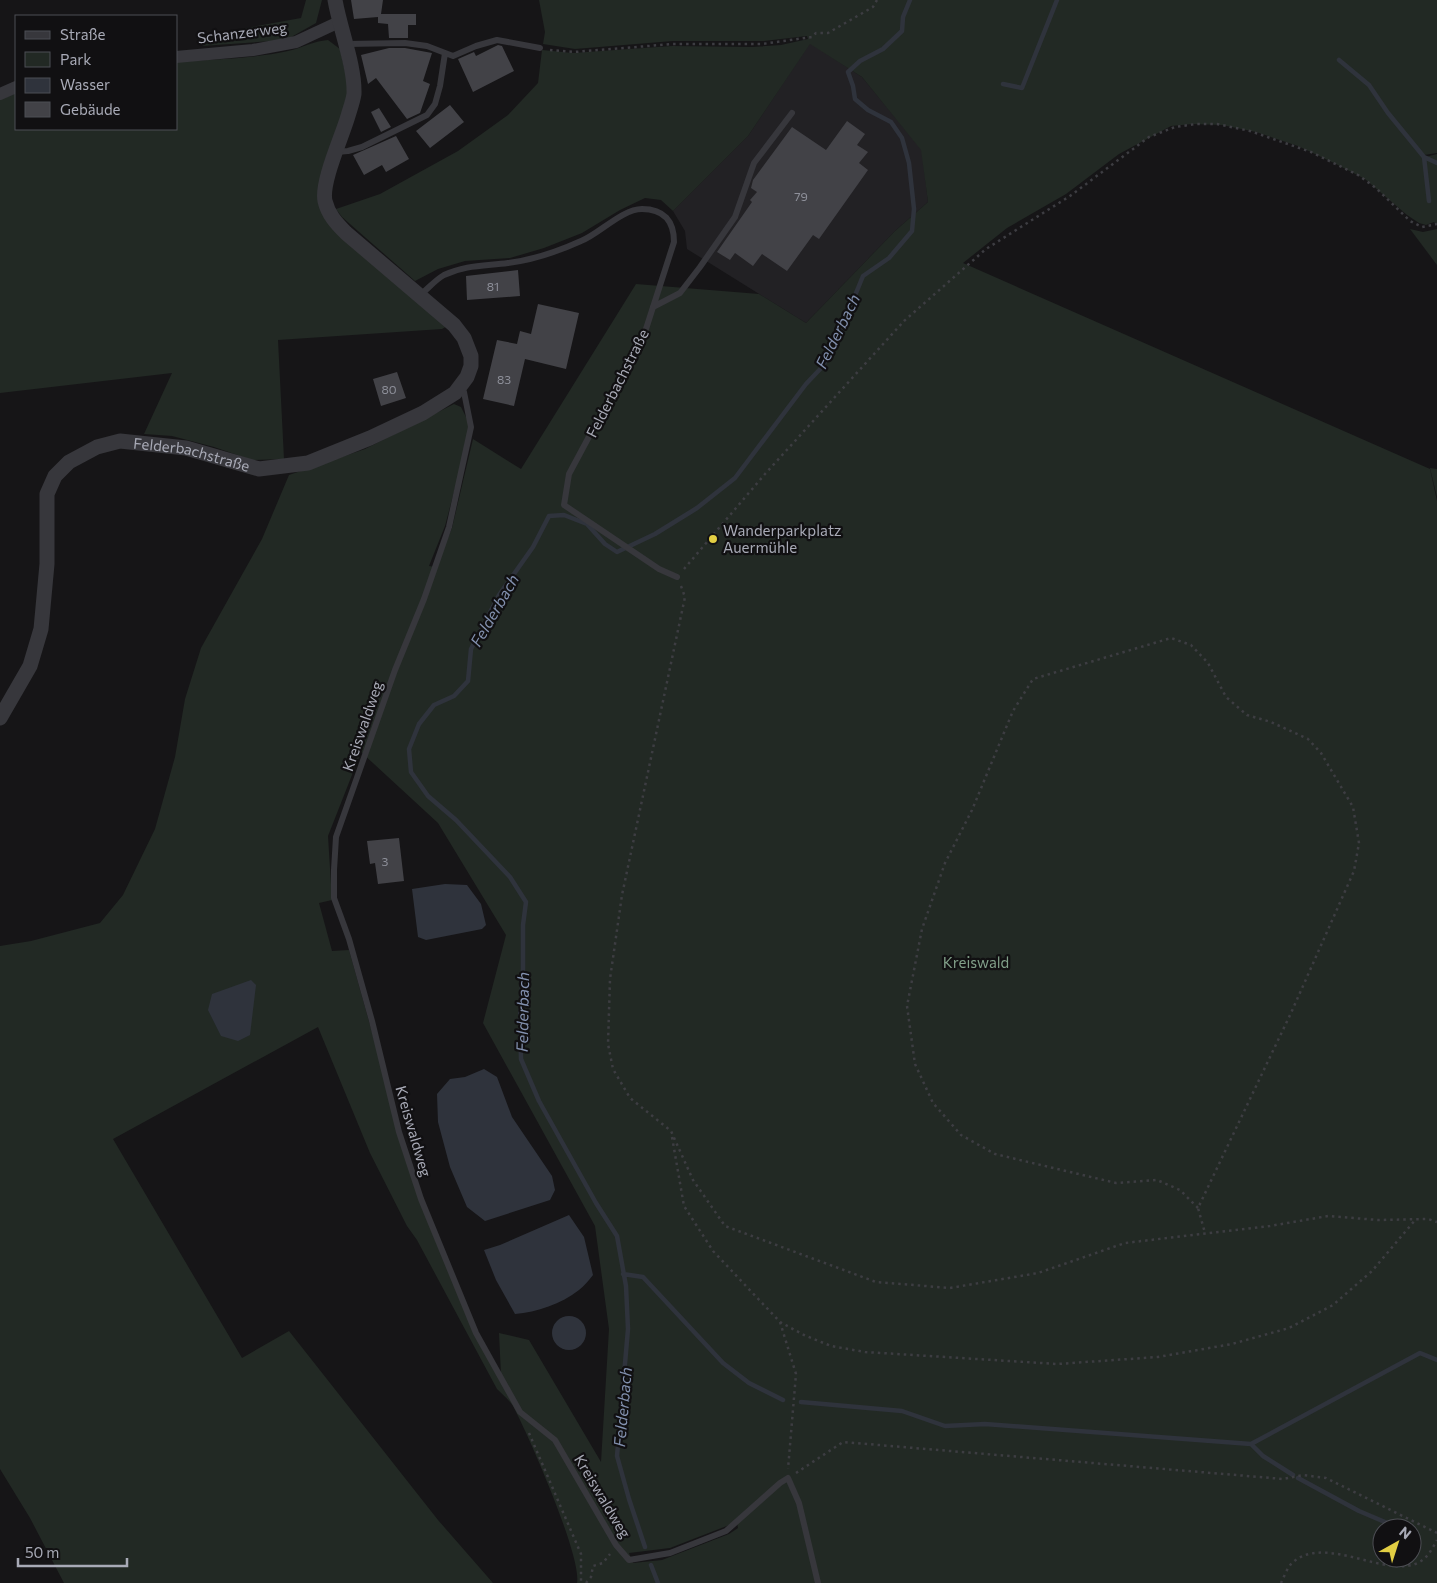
<svg xmlns="http://www.w3.org/2000/svg" width="1437" height="1583" font-family="Commissioner,sans-serif">
<style>
.built{fill:#222124}
.green{fill:#222924;fill-rule:evenodd}
.water{fill:#2f333c}
.lines{fill:none;stroke-linecap:round;stroke-linejoin:round}
.stream{stroke:#2f333c;stroke-width:4.5}
.building{fill:#424247}
.path{stroke:#3d3d42;stroke-width:2.5;stroke-dasharray:2.5 4;stroke-linecap:butt}
.service{stroke:#37373c;stroke-width:6}
.minor{stroke:#37373c;stroke-width:12}
.tertiary{stroke:#37373c;stroke-width:15}
.poi-dot{fill:#e2ce43;stroke:#111012;stroke-width:2}
.labels{text-anchor:middle;dominant-baseline:central;stroke-width:4.5;stroke-linejoin:round;paint-order:stroke}
.number-label{font-size:12px;fill:#8e909a}
.street-label{font-size:15px;fill:#a8aab6;stroke:#111012}
.poi-label{font-size:15px;fill:#a8aab6;stroke:#111012;text-anchor:start}
.park-label{font-size:15px;fill:#819f89;stroke:#111012}
.water-label{font-size:16px;font-style:italic;fill:#8290ae;stroke:#111012}
</style>
<rect width="100%" height="100%" fill="#161517"/>
<path class="built" d="M810 43 862 77 922 150 928 202 895 231 806 323 687 249 685 231 673 211 748 136Z"/>
<path class="green" d="M306 0H322L316 23 286 40 202 46 230 31 301 18Z
M539 0H1437V153L1424 155 1425 157 1437 154V225L1434 222 1426 225 1419 223 1407 215 1365 179 1334 163 1298 146 1256 132 1222 125 1192 124 1171 126 1119 154 1066 194 1007 228 963 263 1430 469 1437 501V1583H577C582 1557 528 1434 513 1406 509 1400 502 1394 497 1389L417 1240 407 1226 370 1153 318 1027 113 1139 242 1358 289 1331 438 1520 493 1583H64L30 1518 0 1469V946L31 941 100 923 123 895 155 829 175 757 185 699 201 648 262 539 289 475 365 449 454 404 461 407 471 427 445 526 429 566 436 567 452 528 473 439 521 469 636 284 759 294 806 323 895 231 928 202 921 150 862 77 810 44 748 136 673 211 661 200 645 198 620 210 582 233 544 248 510 258 465 261 438 269 415 281 342 217 336 209 380 194 458 151 508 115 538 83 542 50 573 53 672 46 752 47 781 45 808 39 807 36 764 41H673L575 49 543 44 545 32ZM361 752 438 823 506 935 483 1023 595 1226 609 1329 601 1462 529 1340 499 1333 501 1374 475 1335 419 1200 349 950 332 951 319 903 332 900 328 836ZM737 1522 738 1528 729 1534 662 1560 633 1563 629 1553 670 1548ZM1382 1528H1412V1558H1382Z
M328 40 340 49 350 93 321 207 449 325 442 329 278 340 284 459 252 460 214 447 172 436 144 434 172 373 0 393V100L16 93V129H176V62C213 59 251 59 288 51 302 48 313 41 328 40Z
M1410 229 1423 232 1437 229V265Z
M1430 468 1437 469V497Z"/>
<path class="water" d="M445 884 467 885 481 904 486 925 482 929 426 940 418 937 412 889Z
M251 980 256 985 250 1035 238 1041 221 1036 208 1010 212 994Z
M484 1069 497 1077 512 1117 552 1176 555 1190 550 1200 485 1221 467 1207 450 1167 438 1122 437 1094 450 1079 465 1077Z
M569 1215 584 1237 593 1275C589 1280 584 1286 579 1290 561 1304 537 1312 515 1314L496 1280 484 1250 500 1245Z
M552 1333a17 17 0 1 1 34 0a17 17 0 1 1-34 0Z"/>
<g class="lines">
<path class="stream" d="M1339 60 1369 85 1388 113 1424 157 1437 163
M1003 84 1022 88 1057 0
M1424 157 1429 201
M623 1274 643 1277 723 1363 749 1383 783 1400
M801 1402 902 1411 945 1426 985 1424 1251 1444 1420 1353 1437 1360
M1251 1444 1263 1456 1293 1475
M1298 1478 1359 1511 1392 1525 1394 1528
M645 1547 629 1499 617 1456 628 1329 626 1286 617 1236 596 1203 539 1101 521 1059 520 1021 523 969V925L526 902 510 877 456 820 428 796 411 772 409 749 419 724 434 705 454 696 468 681 471 649 499 595 533 547 549 516 564 515 587 524 605 544 617 552 655 534 697 508 735 478 806 384 823 366 847 315 863 276 889 258 912 231 914 209 909 163 902 138 891 122 868 110 855 99 853 86 848 72 860 61 883 49 902 31 903 17 910 0
M1412 1549 1419 1548
M651 1565 658 1583"/>
</g>
<path class="building" d="M351 0H383L381 14H416V25H408V38H389L388 24 378 23V17L354 19Z
M498 45 502 46 514 71 473 92 458 59 474 52 476 56Z
M389 48H405L432 53 423 81 430 84 420 113 407 119 376 78 368 84 361 55Z
M450 105 464 122 430 148 416 131Z
M379 108 391 127 381 132 371 112Z
M847 121 865 134 857 145 868 152 859 163 868 170 819 239 813 235 787 271 762 254 753 266 735 253 730 260 717 252 752 202 750 200 757 192 751 188 753 180 792 127 826 150Z
M396 136 409 159 386 172 382 165 364 175 353 155Z
M518 270 520 296 467 300 466 276Z
M538 304 579 313 566 369 525 359 514 406 483 399 497 340 517 344 520 331 531 334Z
M397 372 406 398 381 406 373 379Z
M399 838 404 881 378 884 375 863 370 864 367 841Z"/>
<g class="lines">
<path class="path" d="M550 50 574 52 673 44H762L812 37 816 33H828L873 7 877 0
M684 569 765 474 904 321 986 249 1070 196 1149 137 1175 127 1196 124H1217L1250 131 1311 152 1358 175 1376 188 1410 221 1422 227 1437 224
M681 586 685 597 622 895 610 979 608 1044 613 1069 630 1098 671 1131 693 1180 725 1226 876 1282 950 1288 1038 1273 1125 1243 1270 1226 1328 1216 1378 1220 1428 1219 1437 1222
M672 1137 684 1206 713 1251 780 1322 804 1335 831 1346 865 1352 1057 1364 1158 1357 1232 1344 1289 1328 1333 1305 1372 1271 1416 1219
M1198 1208 1180 1190 1157 1180 1116 1183 995 1154 961 1135 933 1103 915 1064 907 1006 922 929 945 863 972 810 1013 711 1033 679 1171 638 1191 645 1208 663 1226 697 1247 715 1271 722 1308 739 1321 753 1353 807 1359 843 1354 871 1291 1013 1198 1208 1205 1233
M780 1322 796 1374 788 1469
M529 1433 581 1554V1583
M796 1473 843 1442 1283 1479 1303 1475 1326 1478 1437 1533
M586 1583 591 1577 593 1566 603 1563 610 1554
M1281 1583C1284 1577 1287 1568 1292 1563 1326 1532 1389 1582 1421 1561 1429 1556 1433 1547 1437 1540"/>
<path class="service" d="M347 44 405 43 427 46 453 56 476 46 497 40 540 48
M336 152 348 151 362 147 427 115 435 104 440 86 445 53
M420 295C428 289 435 280 444 275 465 265 485 266 508 263 532 260 559 251 581 241 599 234 622 209 642 209 664 209 674 221 674 242L645 332 569 474 564 505 659 569 677 577
M653 307 680 293 700 267 735 217 754 163 792 113
M460 387 464 392 471 427 449 527 424 599 395 670 336 837 334 870V898L349 939 372 1021 399 1132 421 1199 476 1333 520 1412 555 1440 616 1545 629 1560 670 1553 726 1531 780 1483 788 1478 799 1503 818 1583"/>
<path class="minor" d="M176 57 253 50 296 42 339 22
M0 94 16 87"/>
<path class="tertiary" id="s1" d="M0 718 30 666 41 629 47 564V494L55 476 69 462 97 447 120 441 186 448 259 469 308 463 370 438 423 413 455 393 467 377 471 366V356L464 338 454 325 346 233C336 223 328 214 325 201 321 182 342 137 348 116 350 109 353 101 354 94 355 66 340 29 335 0"/>
</g>
<circle class="poi-dot" cx="713" cy="539" r="5"/>
<g class="labels">
<g class="number-label">
<text x="801" y="196">79</text>
<text x="493" y="286">81</text>
<text x="504" y="379">83</text>
<text x="389" y="389">80</text>
<text x="385" y="861">3</text>
</g>
<g class="street-label">
<text transform="translate(242 32) rotate(-7)">Schanzerweg</text>
<text transform="translate(617 383) rotate(-63)">Felderbachstraße</text>
<text stroke="none"><textPath href="#s1" startOffset="402">Felderbachstraße</textPath></text>
<text transform="translate(362 726) rotate(-71)">Kreiswaldweg</text>
<text transform="translate(414 1131) rotate(74)">Kreiswaldweg</text>
<text transform="translate(603 1496) rotate(59)">Kreiswaldweg</text>
</g>
<g class="poi-label">
<text x="723" y="530">Wanderparkplatz<tspan x="723" dy="17">Auermühle</tspan></text>
</g>
<g class="park-label">
<text x="976" y="962">Kreiswald</text>
</g>
<g class="water-label">
<text transform="translate(837 331) rotate(-64)">Felderbach</text>
<text transform="translate(494 610) rotate(-60)">Felderbach</text>
<text transform="translate(522 1012) rotate(-89)">Felderbach</text>
<text transform="translate(622 1407) rotate(-85)">Felderbach</text>
</g>
</g>
<rect x="15" y="15" width="162" height="115" fill="#111012" stroke="#4d4e54"/>
<rect x="25" y="31" width="25" height="8" fill="#37373c" stroke="#4d4e54"/>
<text x="60" y="40" font-size="15" fill="#a8aab6">Straße</text>
<rect x="25" y="52" width="25" height="15" fill="#222924" stroke="#4d4e54"/>
<text x="60" y="65" font-size="15" fill="#a8aab6">Park</text>
<rect x="25" y="78" width="25" height="15" fill="#2f333c" stroke="#4d4e54"/>
<text x="60" y="90" font-size="15" fill="#a8aab6">Wasser</text>
<rect x="25" y="102" width="25" height="15" fill="#424247" stroke="#4d4e54"/>
<text x="60" y="115" font-size="15" fill="#a8aab6">Gebäude</text>
<g transform="translate(1397 1543) rotate(39)"><circle r="24" fill="#111012" stroke="#4d4e54"/>
<path d="M0-4L9 19L0 12L-9 19Z" fill="#e2ce43"/>
<text y="-8" font-size="14" font-weight="bold" text-anchor="middle" fill="#a8aab6">N</text>
</g>
<path d="M18 1558v8h109v-8" fill="none" stroke="#a8aab6" stroke-width="2.5"/>
<text x="25" y="1558" font-size="15" fill="#a8aab6" stroke="#111012" stroke-width="4" paint-order="stroke">50 m</text>
</svg>
